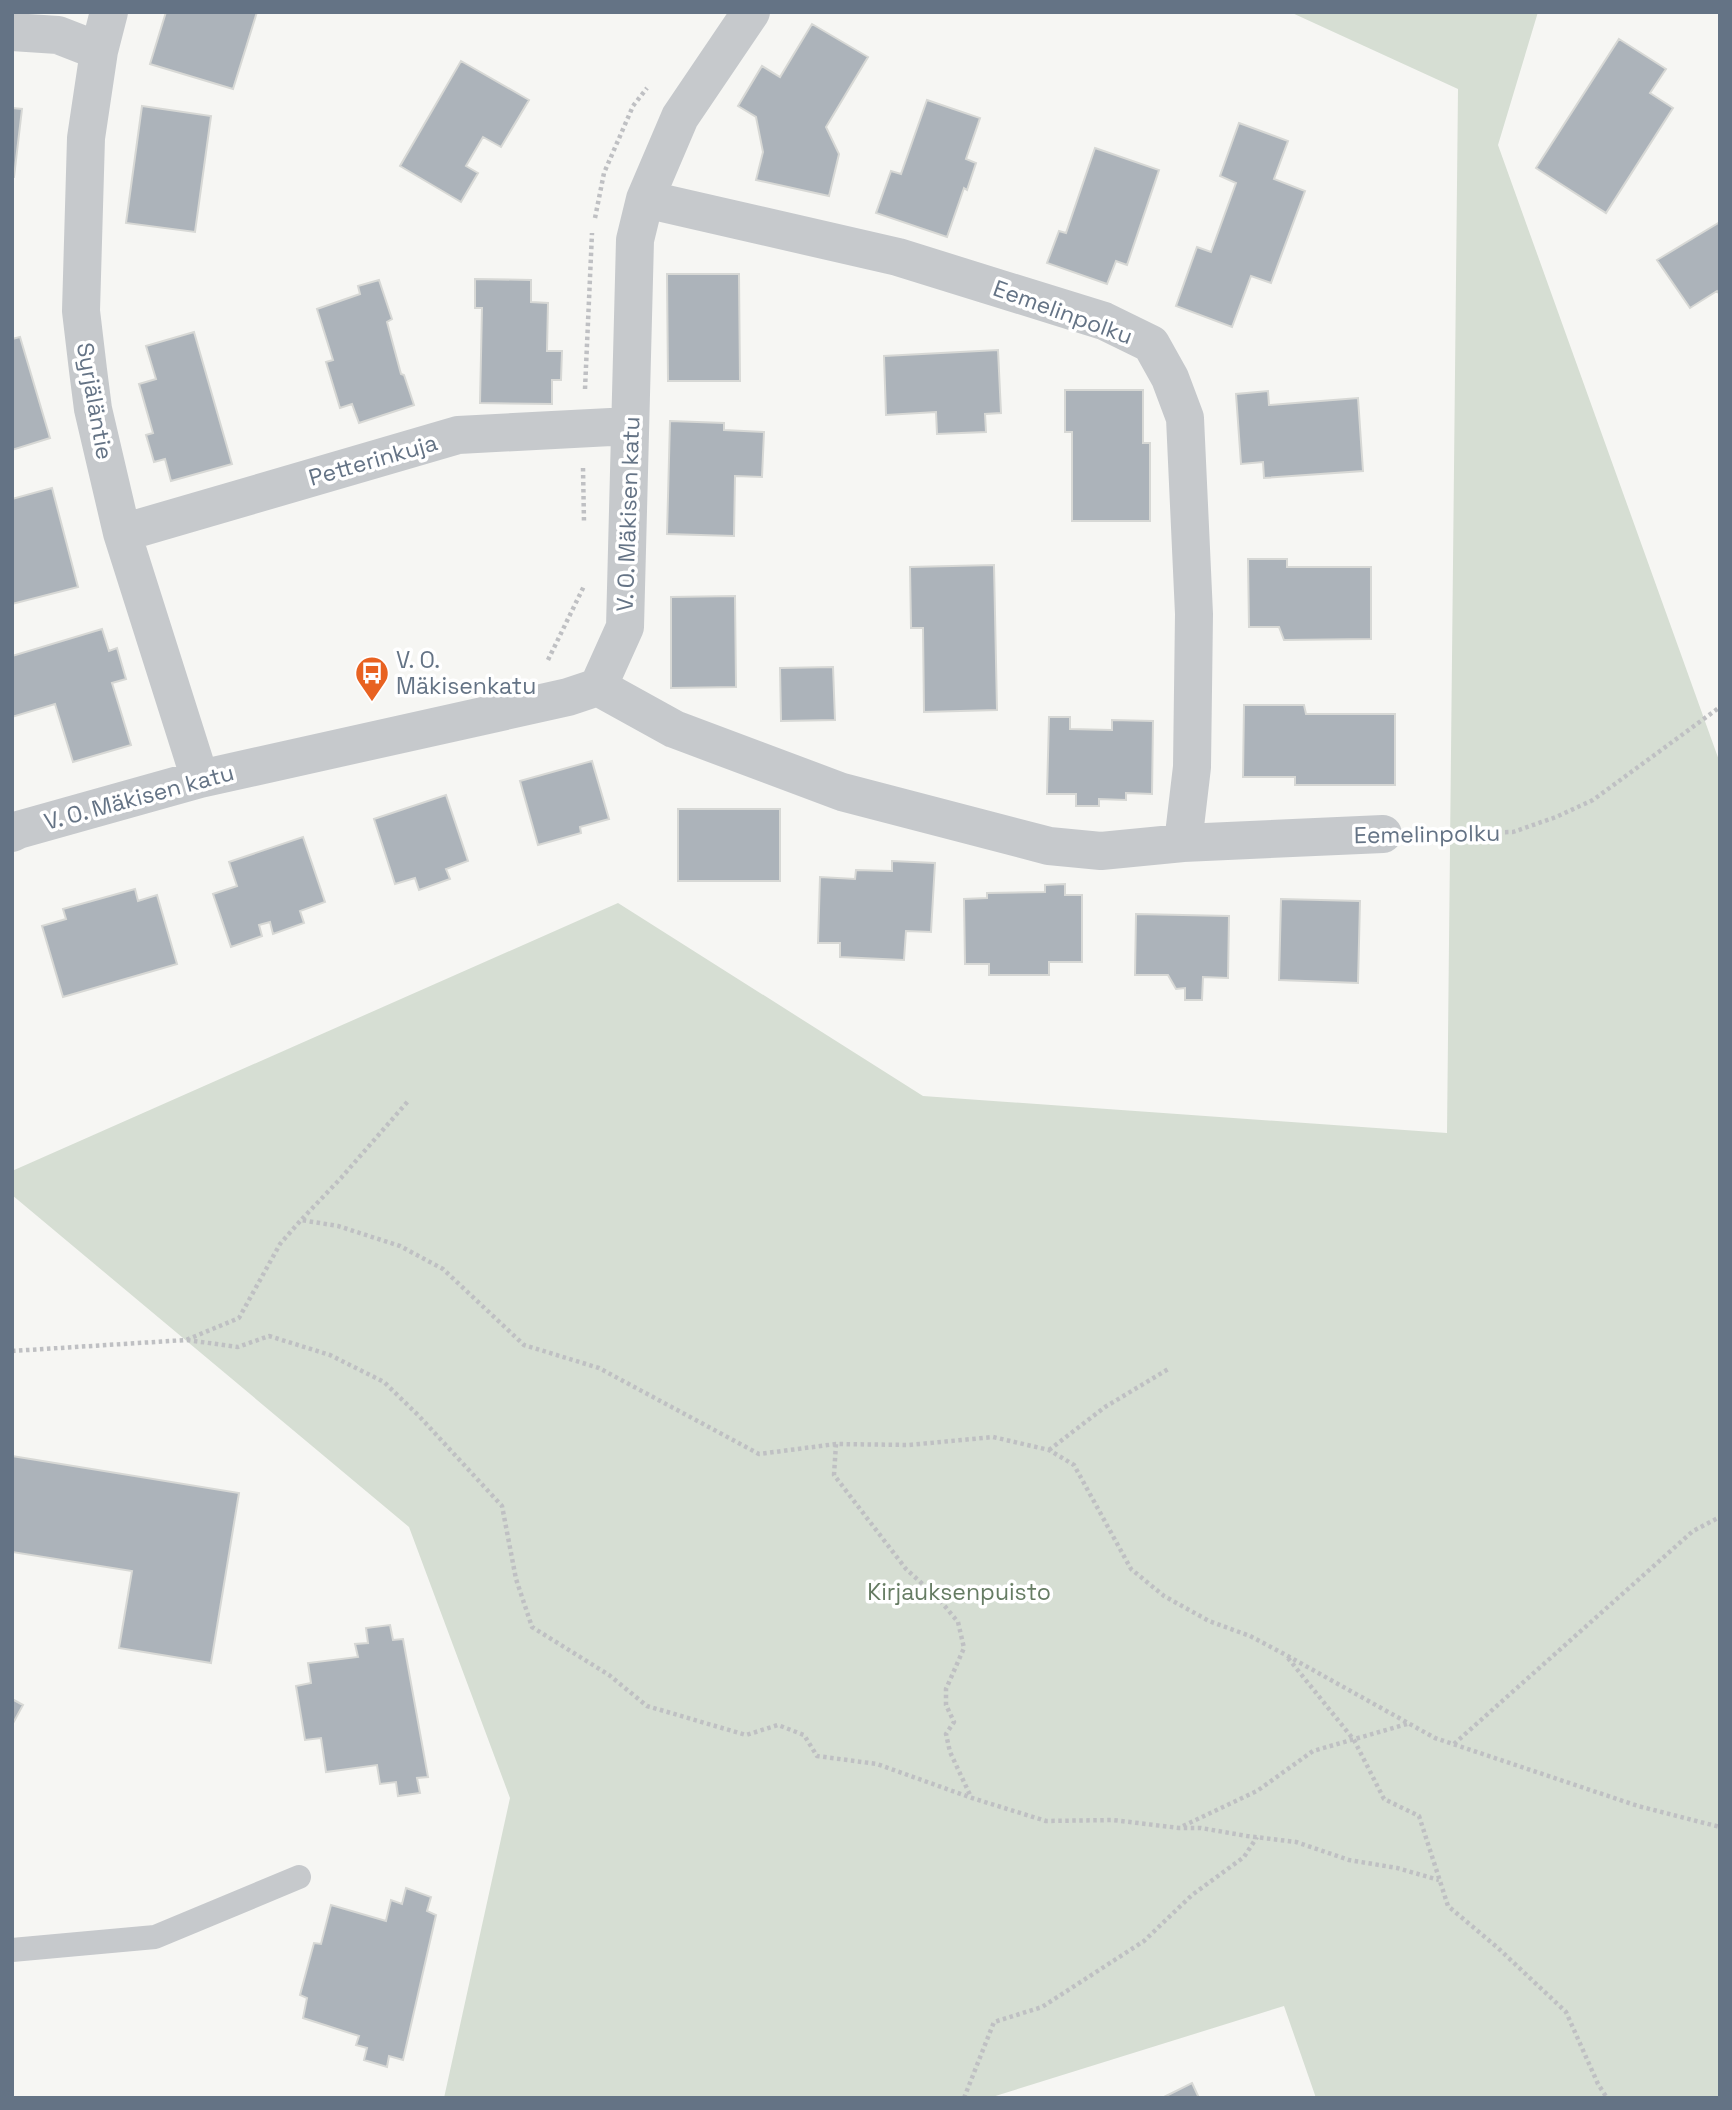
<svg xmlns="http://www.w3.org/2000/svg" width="1732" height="2110" font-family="'Space Grotesk',sans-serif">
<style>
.green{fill:#d6ded3}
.building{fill:#acb3ba;stroke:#d7d8d5;stroke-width:2}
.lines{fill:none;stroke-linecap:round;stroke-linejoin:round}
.path{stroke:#bfc0c3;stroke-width:4.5;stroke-dasharray:3.5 3.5;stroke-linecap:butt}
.service{stroke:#c6c9cc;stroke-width:24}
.minor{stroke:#c6c9cc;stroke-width:38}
.labels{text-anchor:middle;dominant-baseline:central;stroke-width:7;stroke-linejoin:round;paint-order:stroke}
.street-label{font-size:23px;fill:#647385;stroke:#fff}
.poi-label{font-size:23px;fill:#647385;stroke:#fff;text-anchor:start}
.park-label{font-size:23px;fill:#667c63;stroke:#fff}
</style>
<rect width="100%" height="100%" fill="#f6f6f3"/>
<path class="green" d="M1290 12H1538L1498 145 1720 763V2098H1316L1284 2006 989 2098H444L510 1798 409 1527 12 1195V1171L618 903 923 1096 1447 1133 1458 89Z"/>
<path class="building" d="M166 12H257L233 89 150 64Z
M812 24 868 57 826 127 839 154 829 196 756 180 763 152 756 117 738 106 762 66 780 77Z
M1619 39 1666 69 1650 93 1673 108 1606 213 1536 168Z
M461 61 529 100 501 147 483 137 466 166 478 173 461 202 400 166Z
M927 100 980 118 966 159 976 163 967 190 964 188 947 237 876 213 891 171 901 174Z
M142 106 211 116 195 232 126 223Z
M12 108 22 109 14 177H12Z
M1239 123 1288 141 1274 179 1305 191 1271 283 1251 276 1232 327 1176 306 1197 247 1211 252 1236 183 1220 176Z
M1095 148 1159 170 1127 265 1116 261 1107 284 1047 263 1059 231 1066 233Z
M1720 222V295L1717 291 1690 308 1657 260Z
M667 274H739L740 381H668Z
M475 279 531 280V302L548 303 547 351H562L561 380H552V404L480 403 482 308H475Z
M379 280 392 319 387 322 401 374 404 375 414 405 359 423 352 404 340 408 326 362 333 360 317 309 360 294 358 286Z
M194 332 232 464 171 481 165 459 154 462 146 435 153 433 139 384 156 379 146 346Z
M20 337 50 438 12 450V339Z
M998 350 1001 413 985 414 986 432 937 434 936 412 886 415 884 356Z
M1065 390H1143V443H1150V521H1072V432H1065Z
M1268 391 1269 405 1358 398 1363 471 1264 478 1263 462 1241 464 1236 394Z
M670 421 724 423V430L764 432 762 477 735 476 734 536 667 534Z
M52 488 78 587 12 604V499Z
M1248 559H1287V567H1371V639L1284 640 1279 627H1249Z
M994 565 997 710 924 712 923 628H911L910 567Z
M735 596 736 687 671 688V597Z
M102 629 109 651 117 648 126 679 112 683 131 745 73 762 55 704 12 717V656Z
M833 667 835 720 781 721 780 668Z
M1244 705H1304L1306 714H1395V785H1295V777H1243Z
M1049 717H1070V729L1112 730V720L1153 721 1152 794 1126 793V800L1099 799V806H1076V794H1047Z
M592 761 609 819 580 827 581 833 538 845 520 781Z
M446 795 468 861 446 869 450 879 419 890 415 878 395 884 374 819Z
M678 809H780V881H678Z
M303 837 325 902 300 911 304 923 273 934 270 922 259 925 262 936 231 947 213 894 237 886 229 862Z
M892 861 935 863 931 932 906 931 904 960 840 957V943H818L820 877 855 879 856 870 892 871Z
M1065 884V895H1082V962H1049V975H989V964H965L964 899 987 898V893L1045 892V885Z
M135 889 138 901 157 895 177 964 63 997 42 926 66 919 63 909Z
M1281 899 1360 901 1358 983 1279 980Z
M1136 914 1229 916 1228 978 1203 977 1202 1000H1185V988L1176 989 1168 975H1135Z
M12 1456 239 1493 211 1663 119 1648 132 1571 12 1552Z
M390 1625 393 1640 403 1639 428 1777 417 1778 420 1793 398 1796 396 1782 380 1784 377 1765 326 1772 321 1738 305 1740 296 1686 311 1683 308 1663 358 1657 355 1644 368 1643 366 1628Z
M12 1699 23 1705 12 1725Z
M406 1888 431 1897 427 1911 436 1915 403 2060 389 2056 387 2067 364 2060 367 2048 356 2045 359 2036 303 2018 307 1998 300 1995 314 1943 321 1944 331 1905 386 1921 391 1900 402 1904Z
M1192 2083 1199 2098H1162Z"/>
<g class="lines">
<path class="path" d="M595 218 604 173 633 106 647 88
M585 389 592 233
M583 468 584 522
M548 660 584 586
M1421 834 1513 832 1556 817 1593 800 1720 707
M302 1219 341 1178 409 1100
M187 1340 238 1347 269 1336 330 1355 384 1382 419 1416 502 1506 516 1579 532 1627 609 1675 647 1706 746 1735 778 1725 804 1735 817 1756 877 1764 972 1798 1046 1821 1113 1820 1179 1828H1201L1247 1836 1296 1842 1349 1860 1397 1868 1439 1880
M12 1351 186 1340 239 1318 280 1244 301 1220 338 1226 400 1246 443 1269 524 1345 599 1368 759 1454 836 1444 909 1445 993 1437 1049 1450 1074 1465 1131 1569 1164 1596 1209 1621 1250 1636 1286 1655 1435 1738 1638 1806 1720 1827
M836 1444 834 1475 906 1569 938 1598 958 1622 964 1648 946 1689V1705L954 1722 946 1734 950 1752 971 1797
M1049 1450 1105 1407 1170 1368
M1288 1658 1354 1740 1384 1799 1419 1816 1448 1906 1498 1948 1566 2012 1598 2084 1607 2098
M1454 1744 1693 1531 1720 1517
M1183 1826 1257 1791 1313 1751 1407 1724
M964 2098 994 2022 1042 2007 1144 1941 1192 1895 1244 1857 1257 1837"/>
<path class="service" d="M12 1950 155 1937 299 1877"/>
<path class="minor" d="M109 12 99 51 86 138 81 311 88 370 93 409 122 533 200 779
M12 32 58 35 99 51
M645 199 898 257 1104 321 1151 344 1170 378 1185 418 1194 614 1192 767 1183 843
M122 533 458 435 630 426
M598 687 674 729 842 792 1049 846 1101 851 1183 843 1383 834
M12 833 18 830 200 779 568 697 598 687 625 627 635 240 645 199 680 117 751 12"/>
</g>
<defs>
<g id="bus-pin" transform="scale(1.75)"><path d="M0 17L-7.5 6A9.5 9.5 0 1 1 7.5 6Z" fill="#e86221" stroke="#fff"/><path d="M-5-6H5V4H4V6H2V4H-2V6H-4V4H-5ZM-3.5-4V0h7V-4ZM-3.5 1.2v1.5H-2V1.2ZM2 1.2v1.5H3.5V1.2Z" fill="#fff"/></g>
</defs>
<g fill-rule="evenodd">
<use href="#bus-pin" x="372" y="673"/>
</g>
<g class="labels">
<g class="street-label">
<text transform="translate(1063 312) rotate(20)">Eemelinpolku</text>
<text transform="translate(95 401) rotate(80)">Syrjäläntie</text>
<text transform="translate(373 460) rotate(-16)">Petterinkuja</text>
<text transform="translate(628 514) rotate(-88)">V. O. Mäkisen katu</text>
<text transform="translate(139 797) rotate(-15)">V. O. Mäkisen katu</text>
<text transform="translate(1427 834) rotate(-1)">Eemelinpolku</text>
</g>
<g class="poi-label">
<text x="396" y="660">V. O.<tspan x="396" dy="26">Mäkisenkatu</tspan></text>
</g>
<g class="park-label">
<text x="959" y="1592">Kirjauksenpuisto</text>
</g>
</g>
<rect width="1732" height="2110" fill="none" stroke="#647385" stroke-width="28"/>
</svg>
